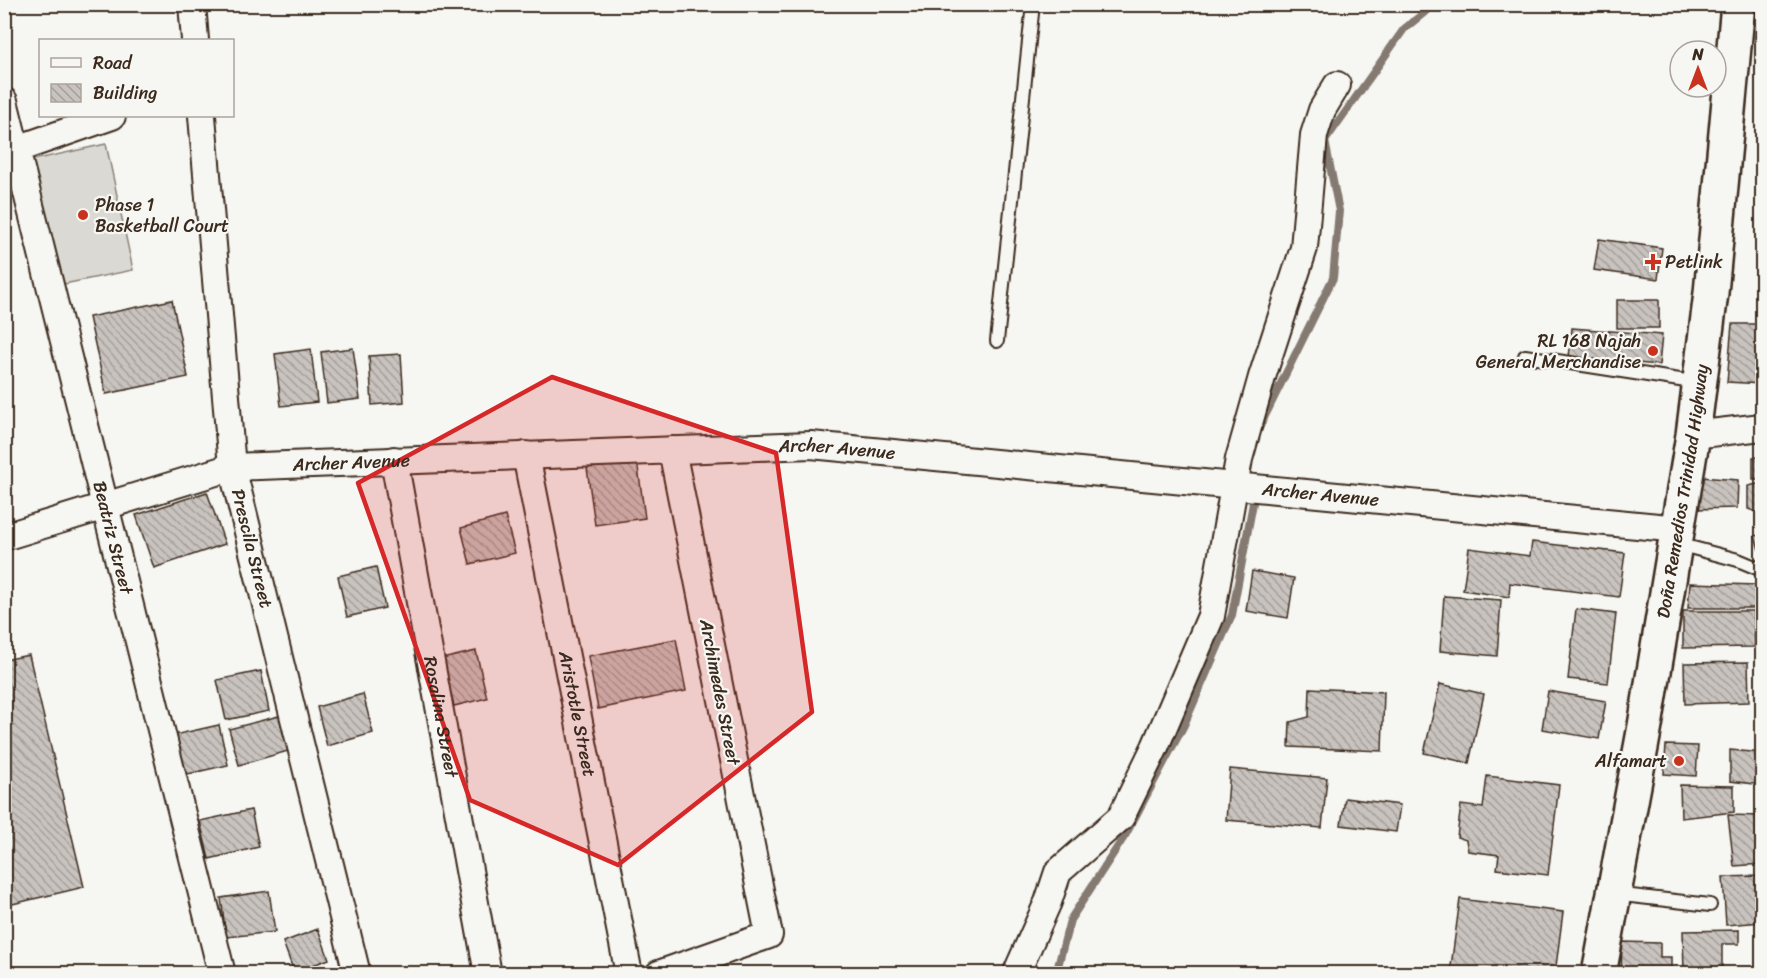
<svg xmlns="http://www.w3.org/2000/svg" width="1767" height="978" font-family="Sriracha,sans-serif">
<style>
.pitch{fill:#dad9d3;stroke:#8a8278;stroke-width:1.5}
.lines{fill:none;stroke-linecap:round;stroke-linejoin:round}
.stream{stroke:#857a71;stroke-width:8}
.building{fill:url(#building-back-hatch);stroke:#3b2a1e;stroke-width:1.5}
.lane-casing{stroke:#3b2a1e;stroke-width:16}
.street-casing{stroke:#3b2a1e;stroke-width:30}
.highway-casing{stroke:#3b2a1e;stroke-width:38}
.lane{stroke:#f6f6f2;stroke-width:12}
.street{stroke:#f6f6f2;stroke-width:26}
.highway{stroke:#f6f6f2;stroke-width:33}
.marked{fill:#d62828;fill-opacity:0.2;stroke:#d62828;stroke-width:4.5;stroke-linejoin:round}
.poi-dot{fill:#c8321e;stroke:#f6f6f2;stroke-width:2}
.labels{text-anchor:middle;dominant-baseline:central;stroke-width:4.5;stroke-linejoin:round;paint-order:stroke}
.poi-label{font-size:18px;fill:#3b2a1e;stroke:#f6f6f2;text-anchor:start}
.street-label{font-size:18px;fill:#3b2a1e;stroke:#f6f6f2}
</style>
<defs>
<pattern id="building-back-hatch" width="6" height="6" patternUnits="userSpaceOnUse" patternTransform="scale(1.5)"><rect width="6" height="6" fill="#c8c3be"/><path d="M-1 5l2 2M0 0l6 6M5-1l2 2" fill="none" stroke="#a49f9a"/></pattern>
</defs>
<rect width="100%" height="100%" fill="#f6f6f2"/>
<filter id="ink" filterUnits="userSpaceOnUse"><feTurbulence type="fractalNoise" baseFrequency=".0167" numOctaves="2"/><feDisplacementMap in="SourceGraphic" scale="12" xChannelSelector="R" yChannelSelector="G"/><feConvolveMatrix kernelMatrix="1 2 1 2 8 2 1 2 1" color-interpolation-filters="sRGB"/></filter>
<g filter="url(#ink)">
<path class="pitch" d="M106 144 133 270 59 285 33 160Z"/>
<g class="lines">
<path class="stream" d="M1259 428 1333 278 1339 211 1325 141 1404 29 1435 4
M1056 974 1070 920 1126 834 1184 725 1232 615 1253 503"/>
</g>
<path class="building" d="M1599 239 1662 248 1658 279 1594 270Z
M172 300 188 377 106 394 89 317Z
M1617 300H1659V328H1617Z
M1732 324H1762V384L1727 382Z
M1572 328 1662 335 1659 365 1569 357Z
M353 348 360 399 327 403 321 352Z
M311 349 317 402 281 406 275 354Z
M401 354 404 402 372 405 369 356Z
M1753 457H1762V479H1753Z
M637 460 645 518 595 525 587 468Z
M1701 477 1738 480 1737 508 1696 509Z
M1762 483V514L1748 509V486Z
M207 492 225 544 154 568 136 515Z
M505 516 515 553 470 564 461 528Z
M1762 534V550H1759L1755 536Z
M1532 542 1625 553 1619 597 1510 583 1509 597 1463 590 1469 548 1530 556Z
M376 567 385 608 347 617 338 576Z
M1252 571 1294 578 1288 618 1246 611Z
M1690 583 1757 585 1759 608H1688Z
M1444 596 1501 600 1497 656 1440 651Z
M1576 609 1616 614 1608 683 1568 679Z
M1683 611H1754L1755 647 1683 648Z
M676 639 686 691 598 709 588 656Z
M476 651 487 698 454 706 442 659Z
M29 655 84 887 4 906V660Z
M1748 662 1749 702 1685 704 1684 663Z
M261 671 269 711 226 720 217 680Z
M1440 684 1484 694 1469 763 1424 753Z
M1310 688 1384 692 1382 751 1289 747 1290 722 1309 717Z
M1548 691 1606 701 1599 739 1542 729Z
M363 694 373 733 327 746 317 707Z
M279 716 288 751 239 765 229 729Z
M219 725 228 765 183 775 174 735Z
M1666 745 1698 746 1696 776 1664 774Z
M1730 750 1762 753V785L1730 781Z
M1230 769 1327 778 1322 828 1226 820Z
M1487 776 1559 785 1548 875 1497 869 1499 855 1468 851 1466 840 1457 837 1461 805 1483 808Z
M1680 785 1734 786V812L1681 818Z
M1345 798 1400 805 1396 832 1341 825Z
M251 810 259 847 209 859 200 821Z
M1728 815 1762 816V864L1734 866Z
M1759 870H1762V922L1726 925 1723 877 1760 876Z
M269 891 275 932 226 937 221 898Z
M1460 899 1563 912 1555 974H1450Z
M1759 923H1762V962Z
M318 929 329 959 294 972 283 942Z
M1739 930V944H1722V974H1684L1683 931Z
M1622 942 1660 943V957H1671V974H1621Z"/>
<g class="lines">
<g class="lane-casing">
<path id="lane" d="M997 341 1033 4
M1525 356 1699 383
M1678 544 1738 560 1762 570
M1614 894 1710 905"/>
</g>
<g class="street-casing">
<g id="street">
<path d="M192 4 195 40"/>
<path id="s1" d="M4 101 222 974"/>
<path id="s2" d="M202 116 232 467 357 974"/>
<path d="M17 149 112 116"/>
<path d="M1693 435 1762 427"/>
<path id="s3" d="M526 455 629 974"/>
<path id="s4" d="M394 460 488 974"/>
<path id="s5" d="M4 537 232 467 811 445 1679 529"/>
<path d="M659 974 769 935 672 450"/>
<path d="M1016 974 1048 902 1058 872 1121 817 1155 747 1211 616 1239 459 1262 377 1304 248 1314 135 1322 110 1337 85"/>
</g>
</g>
<g class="highway-casing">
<g id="highway">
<path id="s6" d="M1599 974 1645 726 1693 435 1711 293 1738 4"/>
</g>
</g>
<use href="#lane" class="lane"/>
<use href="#street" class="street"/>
<use href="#highway" class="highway"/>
</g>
</g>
<path class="marked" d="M552 377 776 453 812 712 618 865 470 800 358 483Z"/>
<g class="poi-dot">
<circle cx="83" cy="215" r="6"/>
<path d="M1650 253h6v6h6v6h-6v6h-6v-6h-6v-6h6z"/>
<circle cx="1653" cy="351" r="6"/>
<circle cx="1679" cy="761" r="6"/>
</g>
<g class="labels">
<g class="poi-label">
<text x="95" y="205">Phase 1<tspan x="95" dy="21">Basketball Court</tspan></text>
<text x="1665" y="262">Petlink</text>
<text x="1641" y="341" text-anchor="end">RL 168 Najah<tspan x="1641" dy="21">General Merchandise</tspan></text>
<text x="1667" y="761" text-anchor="end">Alfamart</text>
</g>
<g class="street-label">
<text stroke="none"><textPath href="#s5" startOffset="844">Archer Avenue</textPath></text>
<text stroke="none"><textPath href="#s5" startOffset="358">Archer Avenue</textPath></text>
<text stroke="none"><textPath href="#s6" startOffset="490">Doña Remedios Trinidad Highway</textPath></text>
<text stroke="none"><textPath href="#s5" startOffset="1330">Archer Avenue</textPath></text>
<text stroke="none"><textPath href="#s1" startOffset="450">Beatriz Street</textPath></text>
<text stroke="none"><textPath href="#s2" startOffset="436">Prescila Street</textPath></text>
<text transform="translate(720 692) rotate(79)">Archimedes Street</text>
<text stroke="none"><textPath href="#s3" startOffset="264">Aristotle Street</textPath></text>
<text stroke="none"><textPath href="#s4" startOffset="261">Rosalina Street</textPath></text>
</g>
</g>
<rect width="1767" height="978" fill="none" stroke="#f6f6f2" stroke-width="24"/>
<rect x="12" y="12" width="1743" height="954" fill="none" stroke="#3b2a1e" stroke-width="2" filter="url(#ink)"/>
<rect x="39" y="39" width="195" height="78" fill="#f6f6f2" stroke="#aba49d" stroke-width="1.5"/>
<rect x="51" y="58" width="30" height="9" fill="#f6f6f2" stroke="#aba49d" stroke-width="1.5"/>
<text x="93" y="69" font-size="18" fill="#3b2a1e">Road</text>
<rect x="51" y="84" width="30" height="18" fill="url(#building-back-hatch)" stroke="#aba49d" stroke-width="1.5"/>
<text x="93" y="99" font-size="18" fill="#3b2a1e">Building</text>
<g transform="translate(1698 69)"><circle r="28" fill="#f6f6f2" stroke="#aba49d" stroke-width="1.5"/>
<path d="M0-4.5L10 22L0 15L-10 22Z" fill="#c8321e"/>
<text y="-9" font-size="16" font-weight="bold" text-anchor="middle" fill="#3b2a1e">N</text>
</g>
</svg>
